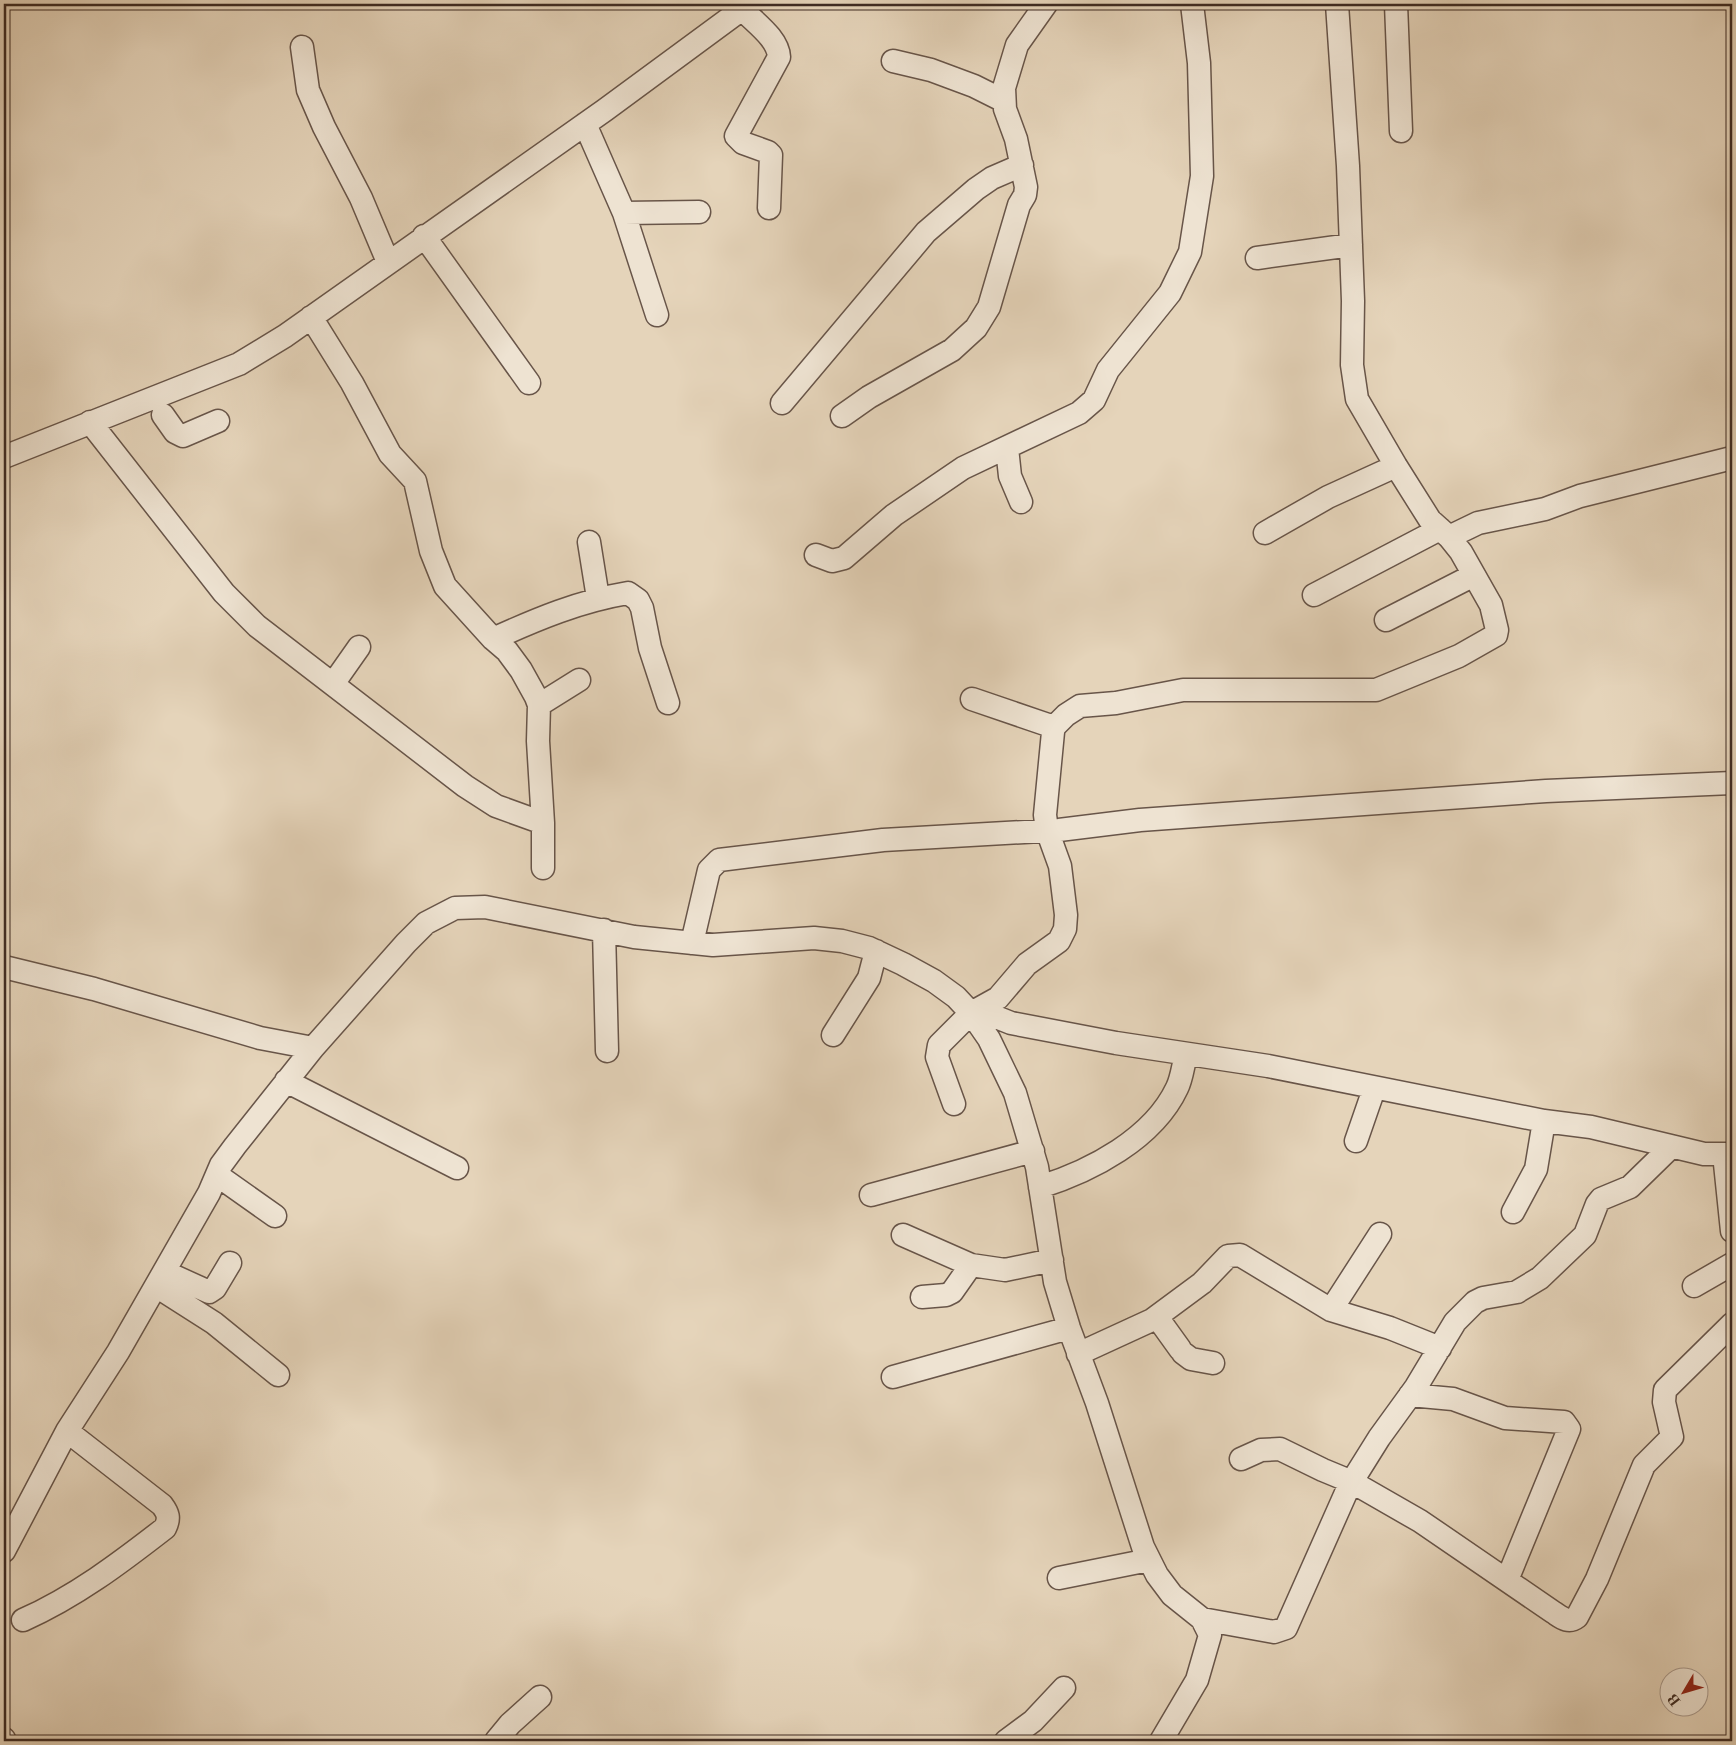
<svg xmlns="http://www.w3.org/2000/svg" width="1736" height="1745" font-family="'Libre Bodoni',serif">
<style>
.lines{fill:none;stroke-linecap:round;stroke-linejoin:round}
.minor-casing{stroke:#685549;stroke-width:25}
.minor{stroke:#eee3d2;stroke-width:22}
</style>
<rect width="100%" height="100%" fill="#e5d4ba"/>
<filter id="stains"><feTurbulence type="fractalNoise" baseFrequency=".004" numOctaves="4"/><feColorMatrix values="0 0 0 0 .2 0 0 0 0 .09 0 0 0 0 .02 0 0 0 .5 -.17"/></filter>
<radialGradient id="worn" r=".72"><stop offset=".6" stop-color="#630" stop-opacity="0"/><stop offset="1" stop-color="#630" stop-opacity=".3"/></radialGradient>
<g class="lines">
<g class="minor-casing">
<path id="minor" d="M1396 4 1401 131
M742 9C754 22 778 38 779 57L736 136 743 143 768 152 771 155 769 208
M302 47 308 90 324 127 361 198 388 262
M893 61 931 70 974 86 1004 101
M585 124 624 213 657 315
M624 213 699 212
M424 236 529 383
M1257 258 1351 245
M782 403 926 232 976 189 992 178 1022 165
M163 415 175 432 183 436 218 421
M842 416 869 397 952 350 976 328 989 307 1019 205 1025 195 1026 187 1016 139 1005 109 1004 88 1017 45 1046 4
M90 422 224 593 257 626 465 786 496 806 543 823 538 741 539 705 536 697 521 670 507 651 493 639 445 586 431 551 415 481 390 454 352 383 311 317
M1007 448 1010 476 1021 502
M4 457 239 364 285 336 605 110 749 4
M1265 533 1328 497 1396 466
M1449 537 1478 523 1545 509 1580 496 1732 458
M589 542 598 598
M816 555 832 561 844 558 894 515 963 468 1079 413 1094 400 1108 370 1170 293 1190 252 1202 176 1199 63 1192 4
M1314 595 1440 529
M1386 620 1474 575
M493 639C537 619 580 601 628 593L638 600 642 608 650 648 668 703
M333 684 359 647
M972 699 1054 727
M539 705 579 680
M543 868V823
M604 930 607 1051
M692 943 709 870 719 860 883 840 1059 830 1140 820 1546 791 1732 783
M4 967 94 989 260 1038 313 1048
M985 1006 996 1017 1011 1023 1116 1043 1268 1066 1544 1121 1591 1127 1704 1154H1732
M833 1035 869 978 876 951
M286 1081 457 1168
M954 1104 937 1057 939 1045 971 1013 998 998 1027 964 1059 941 1065 929 1066 915 1060 866 1047 830 1045 815 1053 732 1054 727 1066 715 1080 706 1116 703 1183 690H1376L1459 656 1496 635 1497 630 1491 605 1461 552 1449 537 1430 520 1396 466 1357 399 1352 365 1353 301 1348 166 1337 4
M1356 1141 1374 1089
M1724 1154 1732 1231
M217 1175 275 1216
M1040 1187C1091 1171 1153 1139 1177 1088 1182 1078 1183 1065 1186 1055
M871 1195 1033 1151
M1513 1212 1536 1169 1544 1121
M903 1235 971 1265
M165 1272 209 1292 215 1288 230 1263
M156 1286 214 1323 278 1375
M1694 1286 1732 1264
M922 1297 946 1295 952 1292 971 1265 1005 1270 1052 1260
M1331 1310 1380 1234
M1157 1317 1180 1349
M1183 1353 1191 1359 1213 1363
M1078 1354 1152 1320 1202 1283 1228 1256 1240 1255 1331 1310 1390 1328 1440 1348
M893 1377 1069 1328
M1410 1395 1453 1399 1505 1418 1564 1422 1569 1429 1507 1580
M1241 1459 1261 1450 1280 1449 1323 1470 1352 1482 1420 1521 1553 1612C1561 1617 1568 1624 1577 1617L1597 1579 1644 1465 1672 1437 1664 1402 1665 1390 1732 1324
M4 1551 67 1431 118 1352 209 1193 221 1165 235 1146 313 1048 406 943 426 923 455 908 485 907 634 937 713 945 814 938 842 941 869 948 903 964 934 981 956 997 971 1013 989 1039 1015 1093 1037 1167 1055 1282 1069 1328 1097 1403 1143 1547 1157 1575 1172 1595 1202 1619 1210 1635 1197 1680 1161 1741
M1059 1578 1149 1560
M1202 1619 1274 1632 1286 1628 1349 1486 1379 1438 1416 1387 1455 1322 1475 1302 1483 1298 1517 1292 1540 1278 1585 1235 1597 1204 1601 1199 1630 1187 1671 1147
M23 1620C75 1597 120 1563 165 1528 170 1518 168 1513 162 1505L67 1431
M4 1739V1741
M496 1741 510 1724 540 1697
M1006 1741 1033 1721 1064 1688"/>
</g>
<use href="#minor" class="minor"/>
</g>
<rect width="1736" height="1745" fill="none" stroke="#e5d4ba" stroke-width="20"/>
<rect x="5" y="5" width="1726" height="1735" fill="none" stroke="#3e2b23" stroke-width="2.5"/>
<rect x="10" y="10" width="1716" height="1725" fill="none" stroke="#3e2b23"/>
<g transform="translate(1684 1692) rotate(232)"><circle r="24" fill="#eee3d2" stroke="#a8998c"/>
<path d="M0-4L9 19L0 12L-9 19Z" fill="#8f2418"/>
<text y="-8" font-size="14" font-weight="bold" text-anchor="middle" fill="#3e2b23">B</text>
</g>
<rect width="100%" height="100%" filter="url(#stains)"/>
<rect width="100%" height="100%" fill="url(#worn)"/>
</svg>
